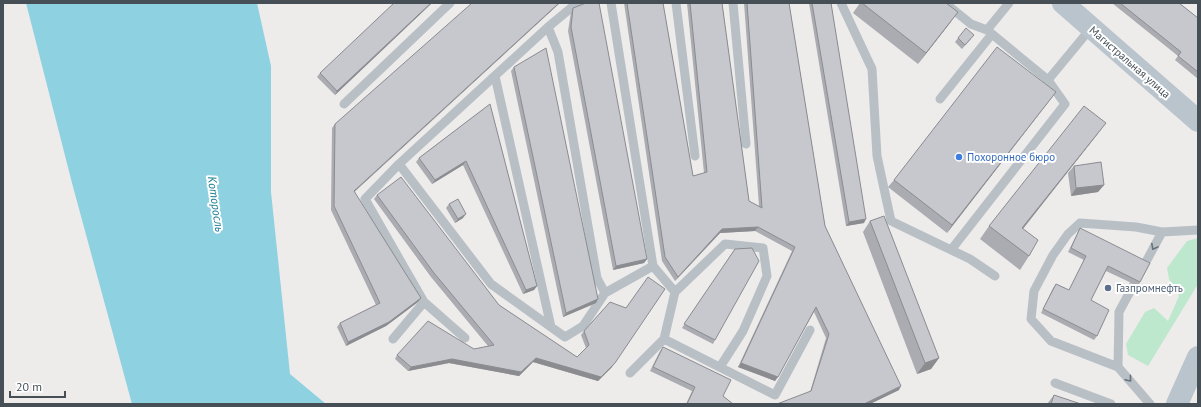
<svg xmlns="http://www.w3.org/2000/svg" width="1201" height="407" font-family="'PT Sans',sans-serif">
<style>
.green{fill:#bde8cd}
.water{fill:#8ed1e0}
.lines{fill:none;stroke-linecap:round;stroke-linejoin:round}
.service{stroke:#b8c0c6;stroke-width:9}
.secondary{stroke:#bac4cd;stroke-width:22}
.wall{fill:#aaacb1}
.shaded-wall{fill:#8b8c90}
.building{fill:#c6c8ce;stroke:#8b8c90}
.oneway{stroke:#687178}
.shop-dot{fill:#3f7fe0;stroke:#fff;stroke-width:1.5}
.service-dot{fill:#5c6f8a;stroke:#fff;stroke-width:1.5}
.labels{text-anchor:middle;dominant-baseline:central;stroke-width:4;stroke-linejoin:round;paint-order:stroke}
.street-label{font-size:11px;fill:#464f56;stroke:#fff}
.shop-label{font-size:11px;fill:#366cbe;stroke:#fff;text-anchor:start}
.service-label{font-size:11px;fill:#4e5e75;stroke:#fff;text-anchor:start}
.water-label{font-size:12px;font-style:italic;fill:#1b7c94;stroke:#fff}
</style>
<rect width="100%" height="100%" fill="#eeebeb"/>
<path class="green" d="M1198 238V284L1148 366 1128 355 1126 344 1145 312 1154 308 1168 321 1179 296 1169 279 1167 268 1187 241Z"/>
<path class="water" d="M26 3H257L271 66V192L290 374 326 404H132L72 183Z"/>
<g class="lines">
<path class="service" d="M611 3 653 266 675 292 664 339 775 395 810 330
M676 3 695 156
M733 3 746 144
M841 3 872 69 877 156 891 221 970 259 995 276
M945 3 971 24 987 30
M991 33 987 30 1009 3
M495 76 551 327
M940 99 992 34 1048 80 1091 28
M344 104 450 3
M399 164 548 27
M951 250 1065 104 1048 80
M675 292 725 244 763 248 767 276 743 331 720 367
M605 293 653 266
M465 338 424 302 365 199 399 164 491 284 565 337 583 326 605 293 597 278 558 52 548 27 577 3
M393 339 424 302
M1118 367 1051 341 1031 319 1034 291 1053 255 1068 234 1080 223 1136 227 1162 232
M630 373 664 339
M1055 383 1111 404
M1150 404 1118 367 1119 312 1162 232 1198 230"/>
<path class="secondary" d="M1063 3 1198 121
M1177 404 1198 357"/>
</g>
<path class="wall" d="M432 3 335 95 317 77 320 73Z
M624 3H663L693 176 704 173 687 3H722L749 201 759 206 744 3H789L825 226 899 390 870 404H777L810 392 826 338 814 312 775 381 738 367 792 251 755 231 720 233 675 281 662 261Z
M809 3H831L864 223 846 226Z
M860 3H946L950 23 918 64 853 13Z
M1112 3H1179L1198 18V79L1175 60 1178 56Z
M573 8 647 259 644 263 613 270 568 31 571 12Z
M958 38 971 39 962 49 955 42Z
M514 67 598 299 596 303 563 317 511 71Z
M1056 92 947 233 888 187 894 180Z
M490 104 537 286 534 290 523 294 463 165 432 184 416 162 419 158Z
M1106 123 1096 136 1023 229 1029 256 1020 270 980 239 989 226Z
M335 124 354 192 421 298 418 302 386 326 346 346 337 327 340 323 376 305 331 210 332 128Z
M1074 166 1104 185 1098 192 1071 196 1068 173Z
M377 195 499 305 577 357 586 348 581 335 584 331 612 367 598 381 533 362 519 376 449 363 408 371 395 359 397 355 474 349 488 346 431 277 374 199Z
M449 204 463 218 455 223 446 208Z
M870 221 939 358 931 369 917 374 863 232Z
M1080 228 1140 282 1138 286 1106 271 1091 300 1097 336 1094 340 1041 313 1053 288 1056 284 1069 290 1084 260 1068 252Z
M735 249 715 340 713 344 682 328Z
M663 347 723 396 733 404H686L692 391 650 371 660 351Z
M1054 395 1081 404H1047Z"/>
<path class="shaded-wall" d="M431 3H432L335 95 337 91Z
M559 3H560L351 195 354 191Z
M958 12 950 23 918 64 926 53Z
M1056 92 1050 100 947 233 952 225Z
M1106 123 1096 136 1013 241 1022 228Z
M466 161 463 165 432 184 435 180Z
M1104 185 1098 192 1071 196 1076 188Z
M466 214 463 218 455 223 458 219Z
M866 219 864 223 846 226 849 222Z
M758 227 755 231 720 233 675 281 678 277 722 229Z
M647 259 644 263 613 270 616 266Z
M537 286 534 290 523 294 526 290Z
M421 298 418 302 386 326 346 346 348 342Z
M598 299 596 303 563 317 566 313Z
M536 358 615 363 612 367 598 381 533 362 519 376 449 363 408 371 411 367 452 359Z
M939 358 931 369 917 374 925 363Z
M741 363 778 377 775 381 738 367Z
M901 386 899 390 870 404H864Z"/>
<path class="building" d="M394 3H431L337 91 320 73Z
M472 3H559L354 191 421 298 389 322 348 342 340 323 380 303 334 206 335 124Z
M586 3H599L647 259 616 266 571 27 573 8Z
M627 3H663L693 176 707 172 690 3H722L749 201 762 208 747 3H789L825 226 901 386 864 404H777L811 391 829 334 816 307 778 377 741 363 795 247 758 227 722 229 678 277 665 257Z
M812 3H831L866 219 849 222Z
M862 3H946L958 12 926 53Z
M1120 3H1179L1198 18V72L1178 56 1181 52Z
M966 28 974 35 965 45 958 38Z
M997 47 1056 92 952 225 894 180Z
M546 48 598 299 566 313 514 67Z
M490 104 537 286 526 290 466 161 435 180 419 158Z
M1084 106 1106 123 1022 228 1038 240 1029 256 989 226Z
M1101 162 1104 185 1076 188 1074 166Z
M401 177 499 305 577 357 589 345 584 331 610 302 626 308 648 277 665 289 615 363 601 377 536 358 521 372 452 359 411 367 397 355 428 321 474 349 494 345 434 273 377 195Z
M458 199 466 214 458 219 449 204Z
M884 216 939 358 925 363 870 221Z
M1080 228 1150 263 1140 282 1108 266 1091 300 1109 310 1097 336 1043 309 1056 284 1069 290 1086 256 1071 248Z
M752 248 759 261 715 340 684 324 735 249Z
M663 347 731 380 723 396 733 404H687L695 387 653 367Z
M1054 395 1081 404H1051Z"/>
<defs><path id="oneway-chevron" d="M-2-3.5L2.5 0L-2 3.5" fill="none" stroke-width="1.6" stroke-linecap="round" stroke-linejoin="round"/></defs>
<g class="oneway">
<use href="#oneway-chevron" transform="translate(1154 247) rotate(118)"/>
<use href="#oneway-chevron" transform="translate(1129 379) rotate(50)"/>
</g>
<circle class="shop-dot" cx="959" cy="157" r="4"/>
<circle class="service-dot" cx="1108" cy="288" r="4"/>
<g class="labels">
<g class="street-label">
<text transform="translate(1130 62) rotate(41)">Магистральная улица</text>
</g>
<g class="shop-label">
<text x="967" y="157">Похоронное бюро</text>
</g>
<g class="service-label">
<text x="1116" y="288">Газпромнефть</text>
</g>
<g class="water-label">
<text transform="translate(216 204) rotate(82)">Которосль</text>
</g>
</g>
<rect width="1201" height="407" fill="none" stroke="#464f56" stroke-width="8"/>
<path d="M10 391v6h55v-6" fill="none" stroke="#464f56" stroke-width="2"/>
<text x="16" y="391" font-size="12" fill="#464f56" stroke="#ffffff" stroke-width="3" paint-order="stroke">20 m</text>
</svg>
